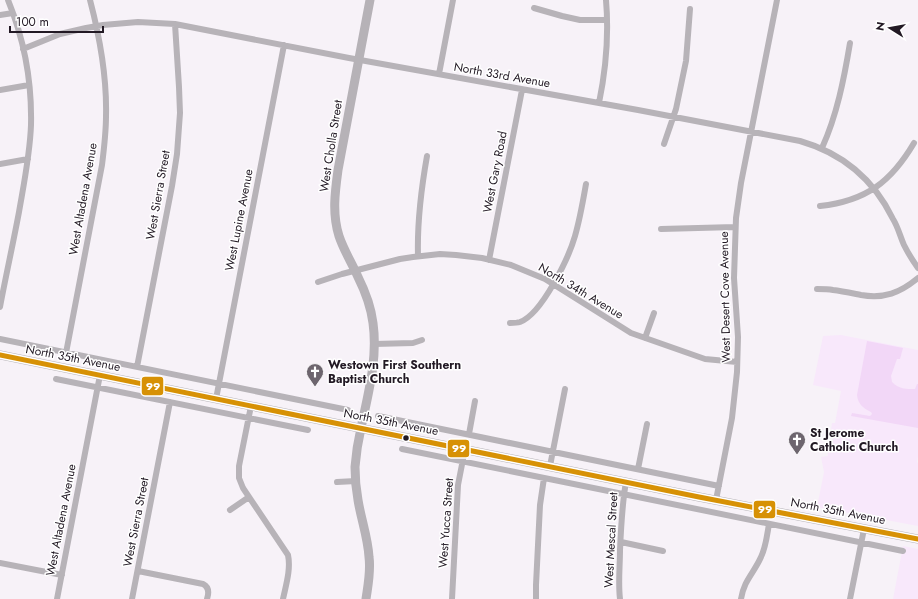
<svg xmlns="http://www.w3.org/2000/svg" width="918" height="599" font-family="Jost,sans-serif">
<style>
.built{fill:#f8e8fb}
.green{fill:#f2d7f7}
.lines{fill:none;stroke-linecap:round;stroke-linejoin:round}
.street{stroke:#b7b3b8;stroke-width:6}
.secondary{stroke:#b6b2b7;stroke-width:9}
.bus-1-casing{stroke:#fff;stroke-width:8}
.bus-1{stroke:#d79105;stroke-width:5}
.bus-dot{fill:#221924;stroke:#fff;stroke-width:1.5}
.labels{text-anchor:middle;dominant-baseline:central;stroke-width:3;stroke-linejoin:round;paint-order:stroke}
.street-label{font-size:12px;fill:#221924;stroke:#fff}
.poi-label{font-size:12px;font-weight:bold;fill:#221924;stroke:#fff;text-anchor:start}
.line-badge{stroke:#fff;stroke-width:1.5}
.badge-label{font-size:11px;text-anchor:middle;font-weight:bold;fill:#fff}
</style>
<rect width="100%" height="100%" fill="#f7f2f8"/>
<path class="built" d="M841 335 918 350V456L917 462 918 463V526L817 507 824 472 821 457 828 456 827 448 832 445 833 441 831 430 832 423H835L841 391 813 385 823 336Z
M903 546 918 549V599H893Z"/>
<path class="green" d="M867 341 903 348 900 359H897L891 376 892 382C898 389 907 389 915 389L917 384H918V428L851 416 852 413 870 416 872 414 871 412C863 408 858 404 857 395Z"/>
<g class="lines">
<path class="street" d="M534 8 562 16 580 20H607
M0 15 13 13
M23 49 60 34 86 28 103 25 138 22 175 24 349 58 638 110 800 141C842 153 874 180 893 219 898 227 900 236 904 245 908 253 913 261 918 268
M439 74 453 0
M0 90 29 85
M599 103C606 69 609 35 606 0
M664 144 676 109 686 61 690 9
M822 148C837 115 844 79 850 43
M0 164 28 159
M820 206C866 201 891 182 914 143
M661 229 735 227
M418 256C417 221 421 190 427 156
M489 260 522 90
M318 282 342 274 400 259 413 257 440 254 456 255 482 258 511 265 545 279 631 333 705 359 737 362
M817 289C823 289 828 289 833 290 842 291 851 293 861 295 884 299 900 293 918 278
M0 307C6 275 13 244 19 212 24 183 30 154 31 125 32 82 24 39 8 0
M510 323C513 323 517 323 520 322 542 314 569 257 575 236 580 219 583 201 586 184
M645 338 654 313
M0 339 348 410
M374 344 413 343 422 340
M66 353 102 165C104 149 106 132 106 116 107 77 100 38 90 0
M137 367 172 186 177 154 180 113 179 87 175 24
M56 379 308 430
M216 399 284 45
M251 406 239 466V478L243 488 288 555C291 569 286 585 283 599
M378 416 719 486
M469 434 475 401
M402 449 903 551
M550 466 565 389
M638 469 647 424
M337 482 356 481
M716 500 732 418 737 372 738 337 734 278 736 218 741 183 777 0
M230 510 249 497
M621 542 663 551
M0 563 62 575
M138 571 203 584C209 587 209 593 207 599
M57 599 100 375
M132 599 170 402
M452 599 458 485 465 449
M536 599V585L540 505 544 478
M620 599C618 583 620 566 620 550 621 527 622 504 626 482
M741 599C744 580 754 573 761 557 766 547 767 535 769 524
M850 599 864 529"/>
<path class="secondary" d="M0 355 699 497 918 539
M366 599C368 585 371 571 369 557 368 538 361 519 358 500 356 489 355 478 355 467 356 454 358 441 361 428 368 394 378 359 373 323 371 307 365 291 358 277 352 263 344 251 339 236 332 214 335 192 338 170L370 0"/>
<g class="bus-1-casing">
<path id="bus-1" d="M0 355 699 497 918 539"/>
</g>
<use href="#bus-1" class="bus-1"/>
</g>
<defs>
<g id="church-pin" transform="scale(0.9)"><path d="M0 17L-7.5 6A9.5 9.5 0 1 1 7.5 6Z" fill="#6d656e" stroke="#fff"/><path d="M-1.2-6h2.4v3.5h3.3v2.4h-3.3V6h-2.4V-.1h-3.3v-2.4h3.3Z" fill="#fff"/></g>
</defs>
<g fill-rule="evenodd">
<use href="#church-pin" x="315" y="372"/>
<use href="#church-pin" x="797" y="440"/>
</g>
<circle class="bus-dot" cx="406" cy="438" r="3.5"/>
<g class="labels">
<g class="street-label">
<text transform="translate(502 75) rotate(10)">North 33rd Avenue</text>
<text transform="translate(331 146) rotate(-81)">West Cholla Street</text>
<text transform="translate(495 172) rotate(-79)">West Gary Road</text>
<text transform="translate(158 195) rotate(-80)">West Sierra Street</text>
<text transform="translate(83 199) rotate(-80)">West Altadena Avenue</text>
<text transform="translate(239 220) rotate(-79)">West Lupine Avenue</text>
<text transform="translate(581 291) rotate(31)">North 34th Avenue</text>
<text transform="translate(725 297) rotate(-91)">West Desert Cove Avenue</text>
<text transform="translate(73 358) rotate(11)">North 35th Avenue</text>
<text transform="translate(391 422) rotate(11)">North 35th Avenue</text>
<text transform="translate(838 511) rotate(11)">North 35th Avenue</text>
<text transform="translate(61 520) rotate(-79)">West Altadena Avenue</text>
<text transform="translate(136 522) rotate(-79)">West Sierra Street</text>
<text transform="translate(446 523) rotate(-86)">West Yucca Street</text>
<text transform="translate(611 540) rotate(-87)">West Mescal Street</text>
</g>
<g class="poi-label">
<text x="328" y="365">Westown First Southern<tspan x="328" dy="14">Baptist Church</tspan></text>
<text x="810" y="433">St Jerome<tspan x="810" dy="14">Catholic Church</tspan></text>
</g>
</g>
<g class="line-badge">
<rect x="141" y="376" width="23" height="20" rx="4" fill="#d79105"/>
<rect x="447" y="439" width="23" height="19" rx="4" fill="#d79105"/>
<rect x="753" y="500" width="23" height="19" rx="4" fill="#d79105"/>
</g>
<g class="badge-label">
<text x="153" y="390">99</text>
<text x="459" y="452">99</text>
<text x="765" y="513">99</text>
</g>
<g transform="translate(890 28) rotate(281)" stroke="#ffffff" stroke-width="3" paint-order="stroke">
<path d="M0-3L7 15L0 10L-7 15Z" fill="#221924"/>
<text y="-6" font-size="11" font-weight="bold" text-anchor="middle" fill="#221924">N</text>
</g>
<path d="M10 26v6h93v-6" fill="none" stroke="#221924" stroke-width="2"/>
<text x="16" y="26" font-size="12" fill="#221924" stroke="#ffffff" stroke-width="3" paint-order="stroke">100 m</text>
</svg>
